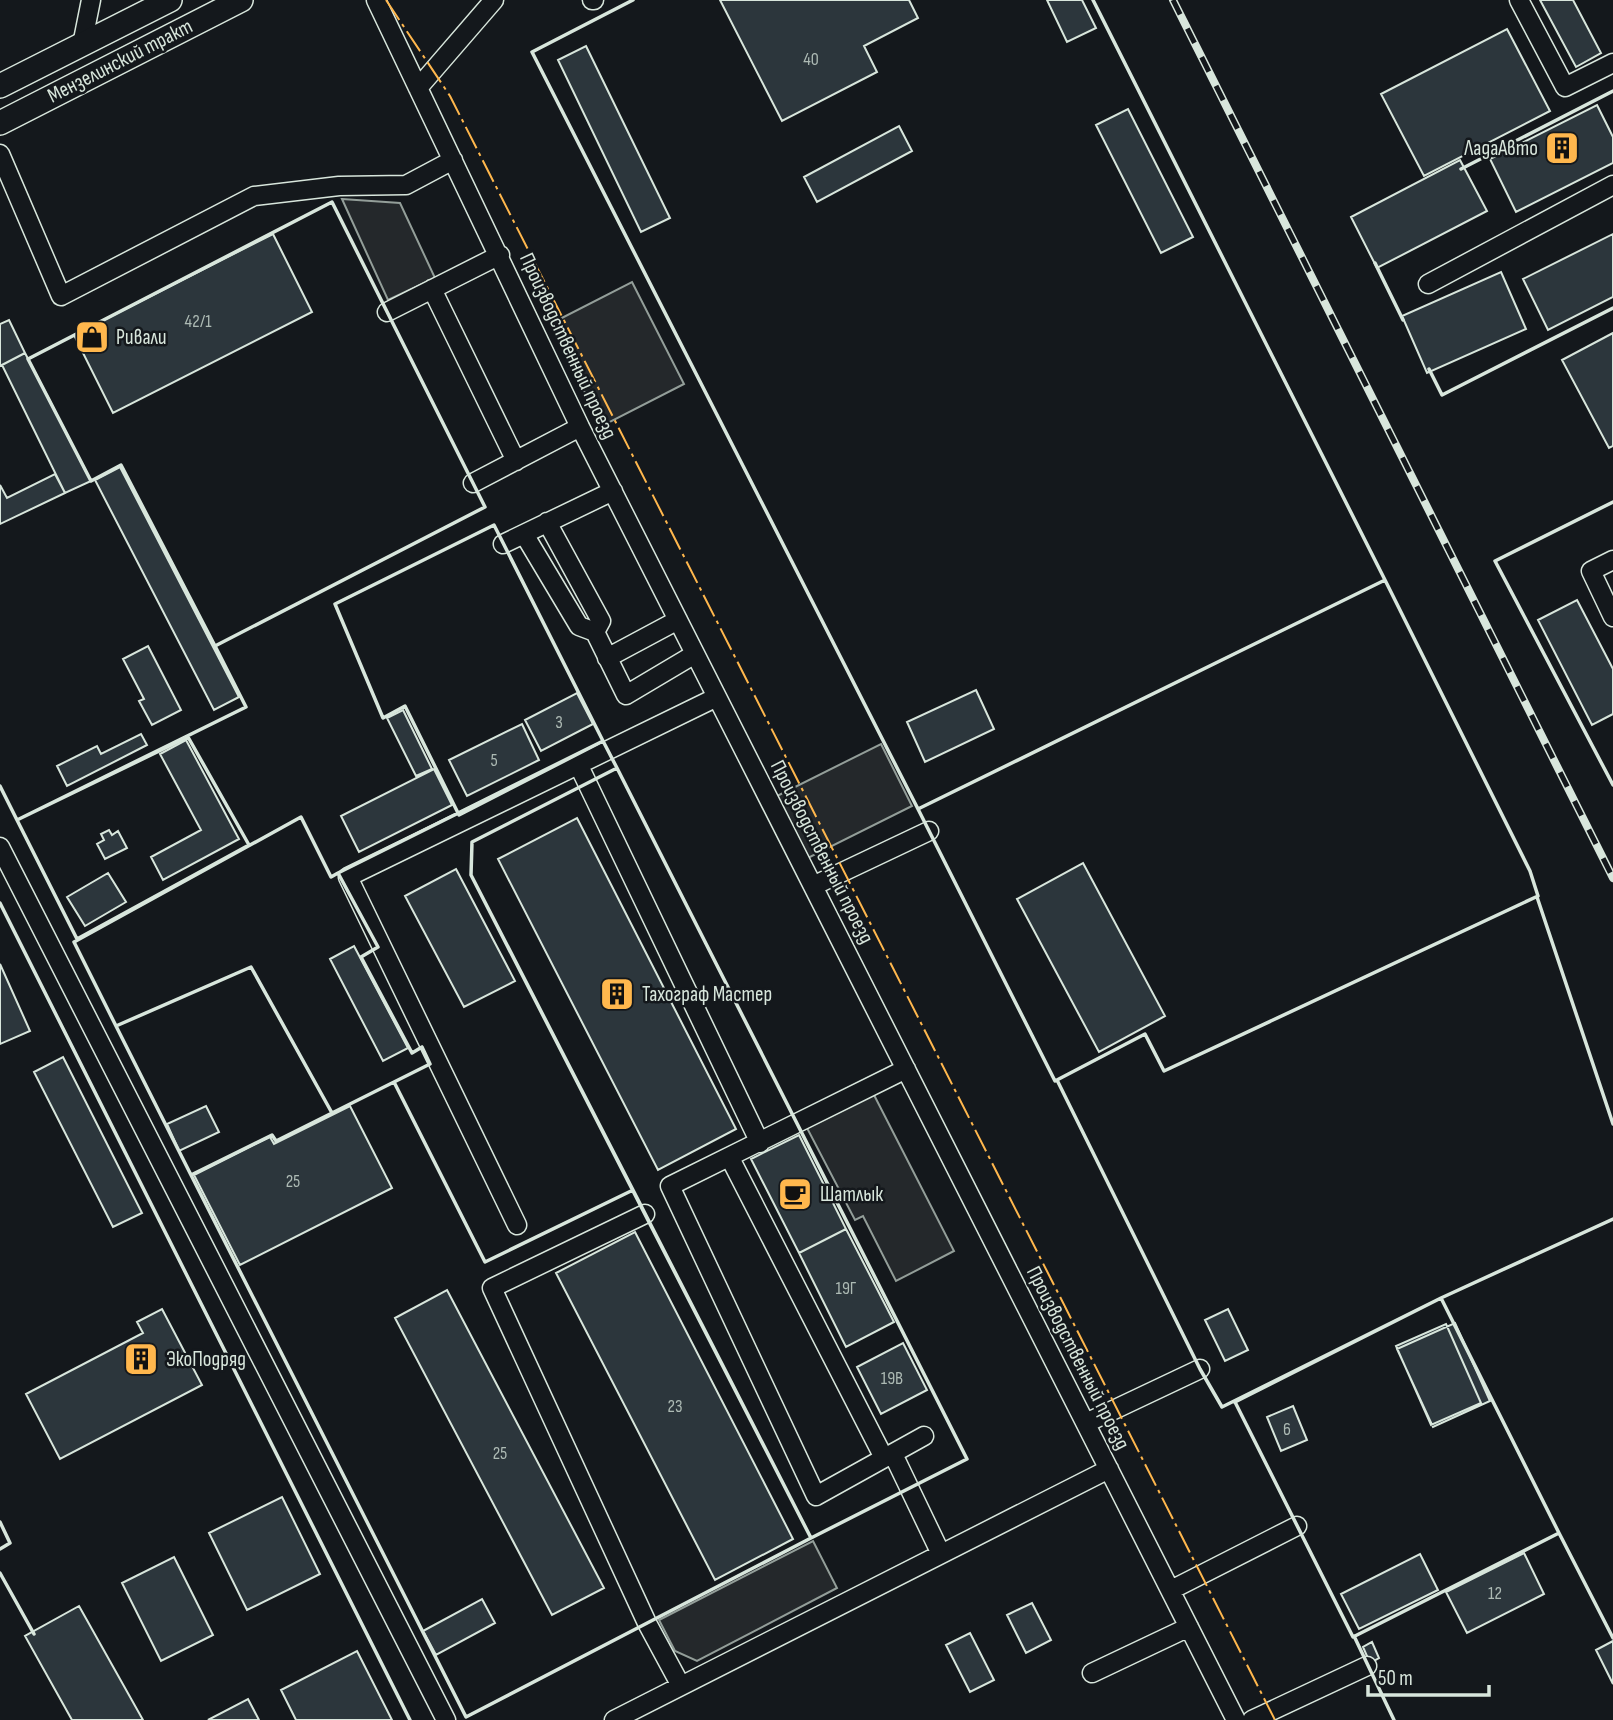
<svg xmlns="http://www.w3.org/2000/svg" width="1613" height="1720" font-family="'Sofia Sans Condensed',sans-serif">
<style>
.parking{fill:#24282b;stroke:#939e99;stroke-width:2}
.building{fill:#2c363c;stroke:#d8e6dc;stroke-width:2}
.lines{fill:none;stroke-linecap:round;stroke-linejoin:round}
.minor-casing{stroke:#d8e6dc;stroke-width:21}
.major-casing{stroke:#d8e6dc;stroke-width:26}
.minor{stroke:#14181c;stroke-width:18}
.major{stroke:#14181c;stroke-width:23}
.rail-casing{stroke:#d8e6dc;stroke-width:8}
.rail{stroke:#14181c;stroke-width:5;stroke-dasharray:16;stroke-linecap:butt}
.wall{stroke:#d8e6dc;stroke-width:3.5}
.power{stroke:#ffb74d;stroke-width:2;stroke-dasharray:24 5 3.5 5;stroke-linecap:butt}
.labels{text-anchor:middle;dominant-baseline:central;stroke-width:5;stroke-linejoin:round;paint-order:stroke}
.number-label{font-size:18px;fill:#adbab4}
.street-label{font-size:21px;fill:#d8e6dc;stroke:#14181c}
.poi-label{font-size:21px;fill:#d8e6dc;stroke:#14181c;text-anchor:start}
</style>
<rect width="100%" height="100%" fill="#14181c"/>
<path class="parking" d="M342 199 400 203 435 278 388 300Z
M632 282 684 384 602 426 550 324Z
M881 744 912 806 808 858 777 796Z
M873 1093 954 1251 896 1281 863 1216 855 1220 807 1128Z
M813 1541 837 1588 697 1661 675 1651 659 1620Z"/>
<path class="building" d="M720 0H909L918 18 864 46 877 72 782 121Z
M1047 0H1082L1096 28 1067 42Z
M1540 0H1573L1601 53 1576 67Z
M1507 29 1550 111 1424 176 1381 94Z
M586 46 670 218 641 232 558 60Z
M1597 105 1613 137V163L1516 212 1490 159Z
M1128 109 1193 237 1161 253 1096 125Z
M899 126 912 151 817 202 804 177Z
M1460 160 1487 211 1377 268 1351 217Z
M273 234 312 312 113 413 74 335Z
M1613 234V297L1548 330 1523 279Z
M1501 272 1526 329 1427 373 1402 316Z
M9 320 25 353 0 366V324Z
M1613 333V446L1609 448 1562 360Z
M25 353 91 481 65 493 2 365Z
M120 467 239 697 214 710 95 480Z
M55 474 65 493 0 524V485L7 498Z
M1577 600 1613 669V714L1592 725 1538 620Z
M148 646 181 710 152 725 139 701 144 699 123 659Z
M976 690 994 729 925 762 907 722Z
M577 693 593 724 541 751 525 720Z
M403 710 432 769 416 776 387 718Z
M522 724 539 760 467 796 449 760Z
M141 734 147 745 67 786 57 766 97 746 101 754Z
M186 740 239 839 163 880 151 857 201 830 160 754Z
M434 769 452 805 359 852 341 816Z
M577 818 736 1129 658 1170 498 859Z
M109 830 112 835 118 831 127 848 105 859 97 844 104 840 101 834Z
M1083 863 1165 1016 1099 1052 1017 899Z
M456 869 515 981 464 1007 405 896Z
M108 873 126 902 85 926 67 897Z
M354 946 408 1048 383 1061 330 959Z
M0 964 30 1031 0 1044Z
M63 1057 142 1213 113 1227 34 1072Z
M206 1106 219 1132 179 1151 167 1124Z
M350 1106 392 1188 240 1265 194 1175 270 1137 274 1144Z
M799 1135 846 1229 799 1253 751 1159Z
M846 1229 894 1322 846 1347 799 1253Z
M635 1232 793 1539 715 1580 556 1273Z
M447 1290 604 1588 552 1615 395 1318Z
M162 1309 202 1385 60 1459 26 1394 143 1333 137 1322Z
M1228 1309 1248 1350 1225 1361 1205 1320Z
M1455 1323 1490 1401 1433 1427 1397 1349Z
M1446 1324 1481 1403 1431 1425 1396 1346Z
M903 1343 927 1390 881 1414 857 1367Z
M1293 1406 1307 1440 1281 1451 1267 1417Z
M282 1497 320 1574 247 1610 209 1533Z
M1524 1553 1544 1594 1467 1633 1446 1592Z
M1420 1554 1438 1590 1359 1629 1341 1594Z
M174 1557 213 1635 161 1661 122 1583Z
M482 1599 495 1623 436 1655 423 1631Z
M1032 1603 1051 1640 1026 1653 1007 1615Z
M79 1606 143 1720H72L25 1636Z
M970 1633 994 1680 970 1692 946 1645Z
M1613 1641V1684L1596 1650Z
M1372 1642 1379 1658 1370 1663 1363 1647Z
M357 1651 392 1720H296L281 1690Z
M248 1699 259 1720H208Z"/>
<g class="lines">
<g class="minor-casing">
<path id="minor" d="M376 0 580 427 1236 1720
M592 0H594
M1519 0 1565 87 1613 63
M82 45 91 0
M418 88 494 0
M0 154 61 296 254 196 339 186 406 185 453 160
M1428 284 1613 185
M432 289 516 461
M387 312 500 255
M473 483 580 427
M547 522 601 621 595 632
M524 534 579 626 595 632 626 695 695 654
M503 544 613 491
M1613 560 1591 571 1613 617
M607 658 678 620
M579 766 760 1143
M0 847 446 1720
M813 886 929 831
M906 1069 670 1186 816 1496 924 1436
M732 1162 884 1458
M645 1214 492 1288 647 1623 681 1686
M517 1225 348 877 717 697
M1086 1423 1200 1369
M893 1454 941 1554
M1171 1590 1297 1526
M1092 1673 1189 1627
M614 1720 1109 1469
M1252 1720 1367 1666"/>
</g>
<g class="major-casing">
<path id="major" d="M0 86 170 0
M0 123 241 0"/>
</g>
<use href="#minor" class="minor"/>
<use href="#major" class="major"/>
<g class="rail-casing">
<path id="rail" d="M1173 0 1613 878"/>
</g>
<use href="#rail" class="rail"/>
<path class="wall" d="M633 0 532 52 918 809 1385 580 1093 0
M1461 169 1613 91
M332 202 485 507 215 646 121 465 91 481 28 359Z
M1375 263 1403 320
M1429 369 1442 395 1613 308
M1613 502 1495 561 1613 785
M494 525 603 741 459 815 405 706 383 718 335 604Z
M1385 580 1530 871 1538 896 1164 1071 1145 1034 1055 1081 918 809Z
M188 737 249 845 77 939 17 820Z
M603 741 617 768 472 842 471 875 633 1190 485 1262 394 1082 430 1064 422 1047 412 1053 361 957 378 947 338 873Z
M617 768 967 1459 811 1538 471 875 472 842Z
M0 786 17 820 246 707 214 644
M301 817 331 877 338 873 378 947 361 957 412 1053 422 1047 430 1064 332 1113 251 967 116 1026 74 942Z
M1537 897 1613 1124
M0 903 410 1720
M251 967 332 1113 276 1141 272 1135 191 1175 116 1026Z
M1057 1080 1200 1369 1222 1407 1441 1298 1613 1219
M394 1082 485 1262 633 1190 811 1538 466 1717 191 1175 272 1135 276 1141Z
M1441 1298 1559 1533 1353 1637 1235 1402Z
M0 1522 10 1543 0 1549
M1557 1534 1559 1533 1613 1638
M0 1573 34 1634
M1354 1636 1394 1720"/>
<path class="power" d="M386 0 450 96 1275 1720"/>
</g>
<defs>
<g id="building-square" transform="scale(1.75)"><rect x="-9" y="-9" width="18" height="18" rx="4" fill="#ffb74d" stroke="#14181c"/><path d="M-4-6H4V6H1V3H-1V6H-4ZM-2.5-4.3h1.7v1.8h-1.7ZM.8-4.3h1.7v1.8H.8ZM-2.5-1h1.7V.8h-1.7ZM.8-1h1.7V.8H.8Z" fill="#111"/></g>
<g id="shop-square" transform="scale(1.75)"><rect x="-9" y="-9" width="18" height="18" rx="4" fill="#ffb74d" stroke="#14181c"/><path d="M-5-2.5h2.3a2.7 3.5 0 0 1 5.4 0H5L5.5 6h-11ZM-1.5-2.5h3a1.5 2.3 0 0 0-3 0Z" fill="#111"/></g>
<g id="cafe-square" transform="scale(1.75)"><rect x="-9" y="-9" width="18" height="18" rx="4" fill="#ffb74d" stroke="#14181c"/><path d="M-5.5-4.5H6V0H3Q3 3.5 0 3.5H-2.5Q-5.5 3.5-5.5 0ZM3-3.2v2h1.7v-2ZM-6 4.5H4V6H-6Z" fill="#111"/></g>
</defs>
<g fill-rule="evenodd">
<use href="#building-square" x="1562" y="148"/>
<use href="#shop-square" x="92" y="337"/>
<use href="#building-square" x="617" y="994"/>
<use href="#cafe-square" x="795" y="1194"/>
<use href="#building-square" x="141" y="1359"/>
</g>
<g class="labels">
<g class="number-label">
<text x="811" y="59">40</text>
<text x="198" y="321">42/1</text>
<text x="559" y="722">3</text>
<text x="494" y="760">5</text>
<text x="293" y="1181">25</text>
<text x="846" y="1288">19Г</text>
<text x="892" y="1378">19В</text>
<text x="675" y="1406">23</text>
<text x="1287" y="1429">6</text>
<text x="500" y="1453">25</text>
<text x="1495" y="1593">12</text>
</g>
<g class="street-label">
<text transform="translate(120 61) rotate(-27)">Мензелинский тракт</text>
<text transform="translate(568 346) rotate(65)">Производственный проезд</text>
<text transform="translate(822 852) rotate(63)">Производственный проезд</text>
<text transform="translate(1078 1358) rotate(63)">Производственный проезд</text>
</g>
<g class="poi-label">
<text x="1538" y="148" text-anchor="end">ЛадаАвто</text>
<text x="116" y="337">Ривали</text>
<text x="642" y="994">Тахограф Мастер</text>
<text x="820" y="1194">Шатлык</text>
<text x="166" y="1359">ЭкоПодряд</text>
</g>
</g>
<path d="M1368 1685v10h121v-10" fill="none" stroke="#d8e6dc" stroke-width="3.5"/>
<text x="1378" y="1685" font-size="21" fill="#d8e6dc" stroke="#14181c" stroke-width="5" paint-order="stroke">50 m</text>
</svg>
